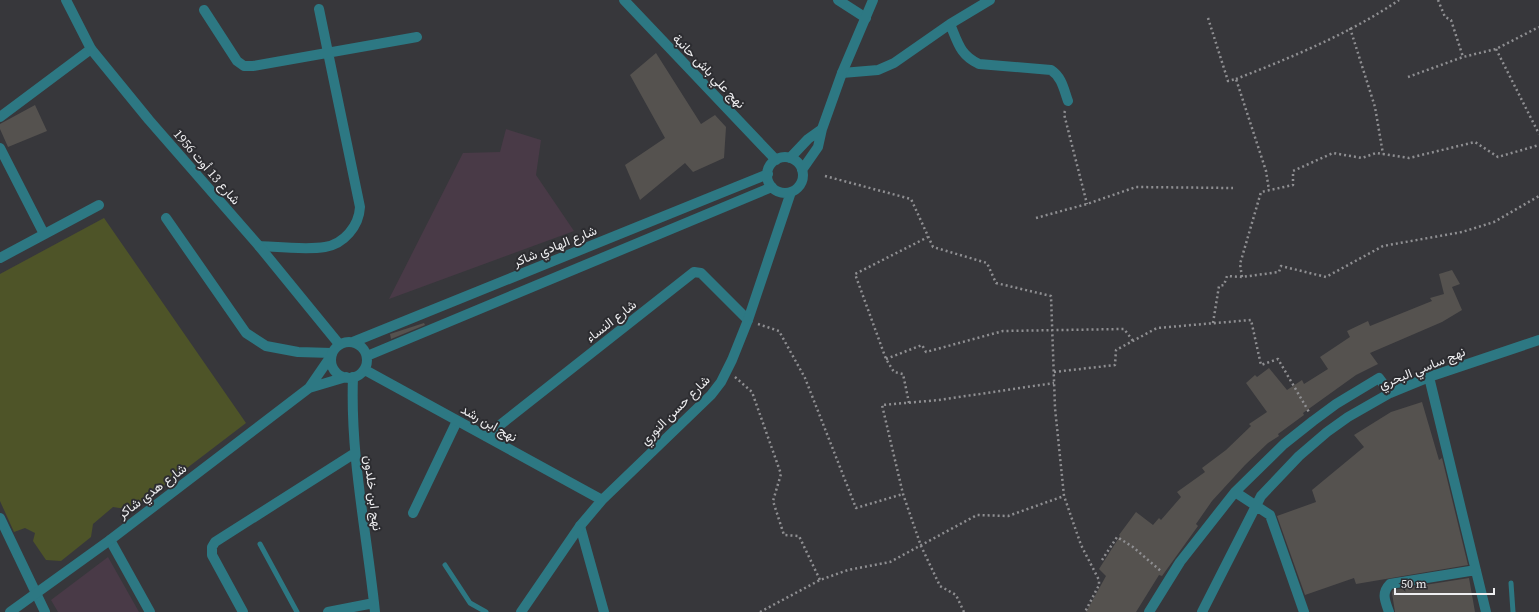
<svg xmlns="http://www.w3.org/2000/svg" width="1539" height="612" font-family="'Source Serif 4',Vazirmatn,serif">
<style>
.education{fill:#493a47}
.green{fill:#4e5428}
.building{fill:#55524f}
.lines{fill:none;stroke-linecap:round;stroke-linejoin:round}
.path{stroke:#8f8f92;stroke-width:2.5;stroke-dasharray:2 3;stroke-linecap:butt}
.service{stroke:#2d7883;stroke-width:5}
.minor{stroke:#2d7883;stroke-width:10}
.tertiary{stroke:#2d7883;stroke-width:10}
.labels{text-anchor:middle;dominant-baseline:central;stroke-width:4;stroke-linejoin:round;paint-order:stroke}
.street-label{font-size:13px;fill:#eeeef0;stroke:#2d2d31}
</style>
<rect width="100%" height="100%" fill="#37373b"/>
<path class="education" d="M506 129 541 140 536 175 574 231 389 299 463 153 500 152Z
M108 557 139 612H58L51 600Z"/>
<path class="green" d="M104 218 246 423 132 510 113 507 93 524 91 537 61 561 46 560 33 541 35 533 25 528 14 532 0 501V274Z"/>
<path class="building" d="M656 53 701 124 715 115 726 127 724 158 693 172 685 163 640 200 625 165 665 138 630 75Z
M35 105 47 131 8 147 0 129V124Z
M1452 270 1460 284 1452 287 1462 310 1442 322 1370 353 1378 364 1356 375 1303 413 1304 415 1278 434 1279 436 1268 443 1245 465 1212 501 1196 524 1198 526 1162 576 1159 575 1136 612H1086L1106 576 1099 569 1120 536 1119 535 1136 512 1153 525 1159 518 1161 520 1181 497 1177 492 1205 472 1202 468 1226 450 1251 426 1249 424 1267 412 1246 383 1255 375 1257 377 1269 368 1287 390 1302 380 1304 384 1328 369 1320 357 1350 337 1347 331 1368 321 1370 326 1432 301 1430 298 1444 294 1439 274Z
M424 323 425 325 391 339 390 334Z
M1422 402 1439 460 1442 458 1468 565 1356 584 1354 578 1305 595 1277 516 1316 502 1312 490 1364 447 1354 435 1391 412Z
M1469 578 1475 612H1395L1392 593 1393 590Z"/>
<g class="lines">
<path class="path" d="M1438 0 1445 17 1451 20 1463 57
M1208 18 1228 81 1236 79 1266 171 1269 190
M1350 28 1375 107 1383 154
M1496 49 1539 134
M1408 77 1463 57 1496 49 1539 27
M1236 79C1290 58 1351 33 1399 0
M1065 111 1064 114 1087 204
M825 176 911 199 933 247 987 263 996 283 1051 296 1055 408 1064 496 1081 545 1099 580V585L1085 612
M1036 218 1087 204 1136 187 1233 188
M1242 277 1240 264 1261 192 1293 185V171L1333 153 1362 158 1376 153 1409 158 1475 142 1498 157 1539 145
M1213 323 1219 286 1224 285 1227 276 1242 277 1279 272 1281 266 1326 277 1383 246 1462 232 1494 222 1539 196
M758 324 779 331 805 378 856 508 903 494
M886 359 922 345 926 352 1003 331 1124 329 1134 342
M1054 372 1115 365 1116 350 1157 328 1251 320 1261 365 1278 359 1309 412
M735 377 752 392 781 474 773 501 784 535 799 536 820 580
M909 403 903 374 894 372 886 359 855 274 928 237
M1102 560 1117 537 1133 547 1162 572
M760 612 820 580 848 570 890 562 977 515 1008 516 1064 496
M964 612 956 595 940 586 921 546 903 494 882 405 939 400 1054 383"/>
<path class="service" d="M260 544 297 612
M445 565 470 603 486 612
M1511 583 1513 612"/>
<path class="minor" d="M838 0 866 18
M204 10 237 61 244 66H253L417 37
M950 24C958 43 960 55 979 64L1051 70C1062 77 1064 90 1068 101
M842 73 878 70 894 63 950 24 990 0
M0 117 91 49
M0 148 44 234
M166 218 246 333 266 346 298 352 332 353
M259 246C279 247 307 250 325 247 344 244 359 226 360 207L319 9
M0 258 99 205
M353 377C350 456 367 534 375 612
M1429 377 1486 612
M486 436 694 272 701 273 748 320
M1235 492 1270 515 1304 612
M413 513 457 421
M0 518 45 612
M580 526 604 612
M110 540 150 612
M243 612 212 555V547L215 542 355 453
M328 612 374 603
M1149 612 1180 562 1235 492 1284 444 1313 421 1336 404 1379 378 1390 393
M1202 612 1261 496 1299 456 1327 432 1348 417 1390 393 1429 377 1539 340
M1389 612C1385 601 1381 593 1390 584L1476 570"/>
<path class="tertiary" d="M66 0 91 49 149 120 259 246 339 344
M624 0 776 160
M767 175a18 18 0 1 1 36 0a18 18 0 1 1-36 0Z
M790 158 808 139 822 129
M802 170 818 147 822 129 842 73 873 0
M353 342 768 174
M331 360a18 18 0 1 1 36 0a18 18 0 1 1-36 0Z
M367 356 772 187
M365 370 602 500
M309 388 346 377
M10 612 110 540 309 388 331 356
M521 612 580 526 602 500 711 395 721 382 732 360 748 320 791 192"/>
</g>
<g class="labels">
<g class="street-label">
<text transform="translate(709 71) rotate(46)">نهج علي باش حانبة</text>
<text transform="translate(207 167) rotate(49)">شارع 13 أوت 1956</text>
<text transform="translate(555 246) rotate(-22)">شارع الهادي شاكر</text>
<text transform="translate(611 321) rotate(-38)">شارع النساء</text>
<text transform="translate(1422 368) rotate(-22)">نهج ساسي البحري</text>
<text transform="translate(675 410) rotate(-45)">شارع حسن النوري</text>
<text transform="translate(489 423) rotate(29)">نهج ابن رشد</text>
<text transform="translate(152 491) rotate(-37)">شارع هدي شاكر</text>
<text transform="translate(373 493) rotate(83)">نهج ابن خلدون</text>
</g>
</g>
<path d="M1395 588v6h99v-6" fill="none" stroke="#eeeef0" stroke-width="2"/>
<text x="1401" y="588" font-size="12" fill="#eeeef0" stroke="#2d2d31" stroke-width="3" paint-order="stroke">50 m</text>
</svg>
